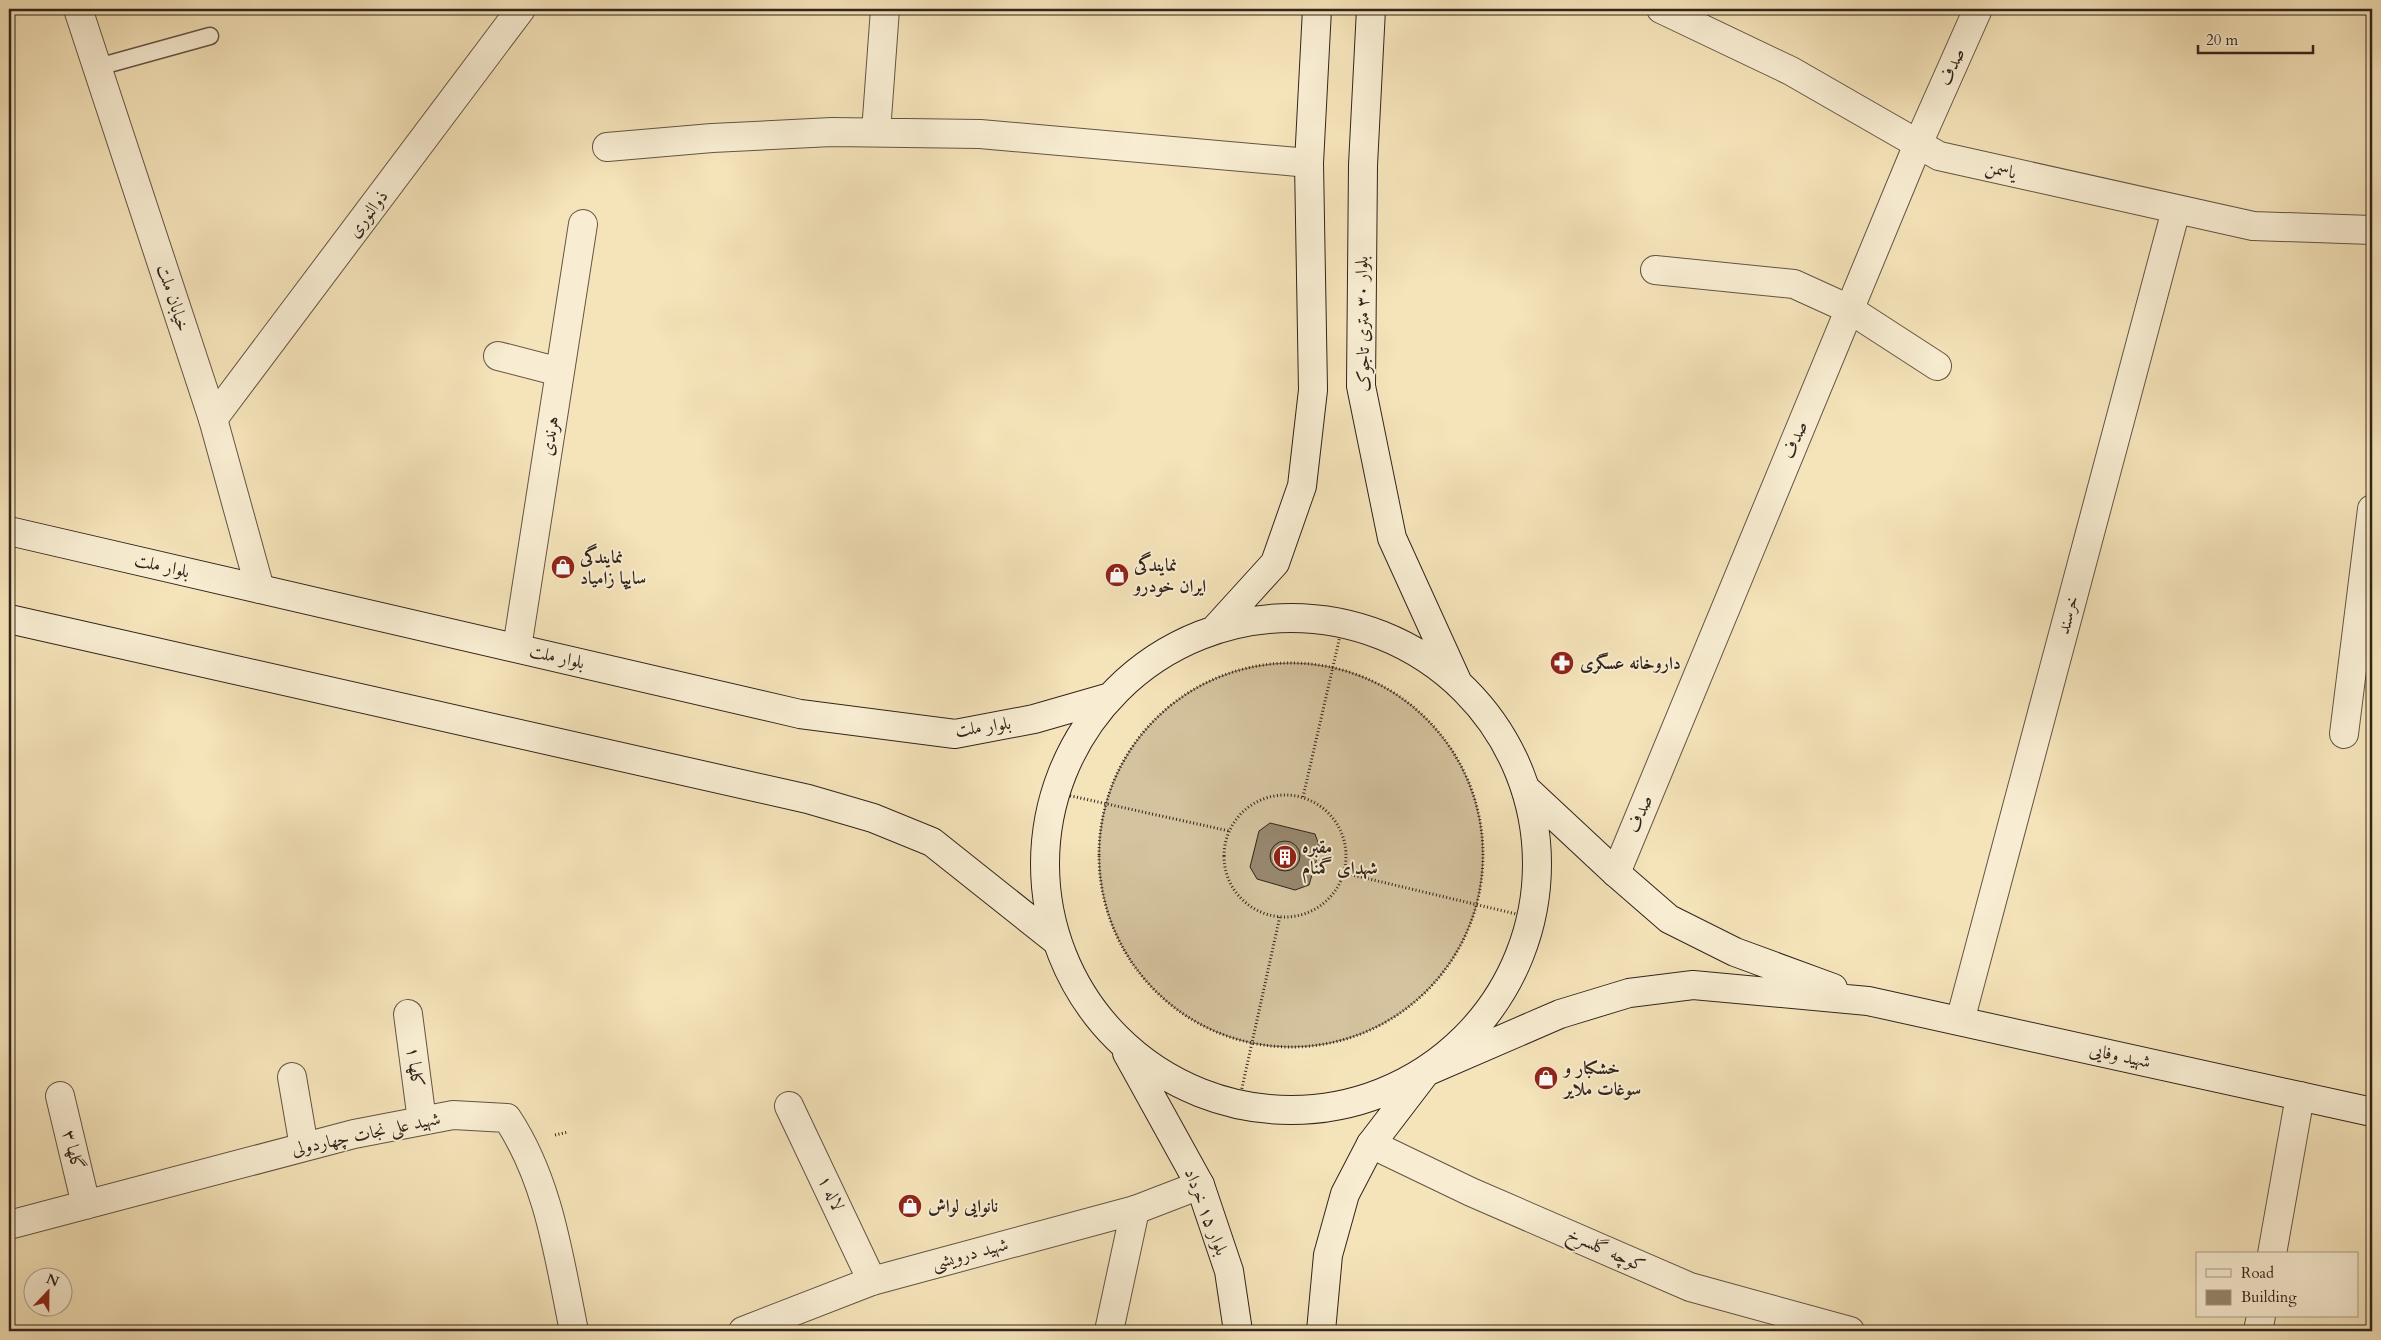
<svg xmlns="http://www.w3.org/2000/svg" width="2381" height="1340" font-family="Cardo,Amiri,serif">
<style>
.green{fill:#d4c39e;stroke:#83745e}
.building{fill:#97876e;stroke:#32241d}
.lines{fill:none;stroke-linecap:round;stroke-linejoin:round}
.service-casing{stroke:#635444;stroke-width:19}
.minor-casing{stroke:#635444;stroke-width:30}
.tertiary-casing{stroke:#635444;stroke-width:30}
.secondary-casing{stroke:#32241d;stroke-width:30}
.path{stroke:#32241d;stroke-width:3;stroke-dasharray:1 2.5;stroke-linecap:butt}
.service{stroke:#f8edd2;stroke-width:16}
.minor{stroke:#f8edd2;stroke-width:28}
.tertiary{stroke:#f8edd2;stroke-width:28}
.secondary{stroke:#f8edd2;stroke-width:28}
.labels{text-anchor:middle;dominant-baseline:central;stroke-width:4;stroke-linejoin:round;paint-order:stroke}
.street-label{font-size:18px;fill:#32241d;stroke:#f8edd2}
.poi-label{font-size:18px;font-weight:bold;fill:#32241d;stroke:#f8edd2;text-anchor:start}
</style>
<rect width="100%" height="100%" fill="#f5e3b9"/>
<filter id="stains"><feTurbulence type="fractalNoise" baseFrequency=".004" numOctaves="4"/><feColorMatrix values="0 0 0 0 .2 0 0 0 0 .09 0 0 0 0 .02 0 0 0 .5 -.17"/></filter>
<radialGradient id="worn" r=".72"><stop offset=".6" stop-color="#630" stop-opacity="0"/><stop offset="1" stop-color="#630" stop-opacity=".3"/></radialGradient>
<path class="green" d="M1099 855a192 192 0 1 1 384 0a192 192 0 1 1-384 0Z"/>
<path class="building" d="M1270 823 1315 834 1320 848 1309 885 1295 890 1257 879 1250 867 1259 831Z
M1270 856a15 15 0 1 1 30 0a15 15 0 1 1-30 0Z"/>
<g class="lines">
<g class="service-casing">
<path id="service" d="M98 67 210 36"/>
</g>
<g class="minor-casing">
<path id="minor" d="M1661 9 1791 71 1939 156 2253 226 2372 230
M876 132 885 9
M607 147 712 138 832 132 980 134 1309 163
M1655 270 1794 284 1849 309 1937 366
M498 356 560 372
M213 419 521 9
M517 648 583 224
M2344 734 2372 509
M1616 873 1918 144 1978 9
M408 1014 422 1121
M1960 1021 2176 210
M292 1077 304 1147
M60 1096 86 1205
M789 1106 872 1281
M1371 1144 1471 1192 1690 1287 1850 1331
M9 1225 354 1134 453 1115 507 1118C549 1181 559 1258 574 1331
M2272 1254 2300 1096
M1109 1331 1135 1210
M2258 1331 2261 1316"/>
</g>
<g class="tertiary-casing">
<path id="tertiary" d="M78 9 213 419 260 589
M743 1331 872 1281 1135 1210 1200 1185"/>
</g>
<g class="secondary-casing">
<path id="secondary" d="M1371 9 1363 165 1361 386 1392 538 1457 681
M9 531 800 714 955 734 1034 719 1107 698
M1045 864a246 246 0 1 1 492 0a246 246 0 1 1-492 0Z
M9 619 808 799 873 818 932 842 1054 939
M1215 629 1275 563 1302 486 1313 390 1309 163 1317 9
M1527 790 1616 873 1669 919 1735 952 1833 988
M1127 1053 1200 1185 1229 1271 1238 1331
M1321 1331 1328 1255 1345 1194 1371 1144 1426 1072 1560 1014 1629 993 1693 985 1868 1001 2372 1112"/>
</g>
<path class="path" d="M1099 855a192 192 0 1 1 384 0a192 192 0 1 1-384 0Z
M1053 792 1229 831
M1224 856a61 61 0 1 1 122 0a61 61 0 1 1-122 0Z
M1303 797 1343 623
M1344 873 1533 918
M1238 1106 1280 916
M555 1135 568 1132"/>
<use href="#service" class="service"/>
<use href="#minor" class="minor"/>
<use href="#tertiary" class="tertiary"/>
<use href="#secondary" class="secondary"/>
</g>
<defs>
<g id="shop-disc" transform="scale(1.25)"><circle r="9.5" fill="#8f2418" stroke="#f8edd2"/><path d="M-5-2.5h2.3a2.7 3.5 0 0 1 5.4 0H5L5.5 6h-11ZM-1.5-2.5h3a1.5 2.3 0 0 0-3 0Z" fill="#fff"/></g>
<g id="pharmacy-disc" transform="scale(1.25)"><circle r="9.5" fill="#8f2418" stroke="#f8edd2"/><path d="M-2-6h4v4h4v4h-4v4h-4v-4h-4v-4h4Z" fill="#fff"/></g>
<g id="building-disc" transform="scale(1.25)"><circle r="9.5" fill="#8f2418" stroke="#f8edd2"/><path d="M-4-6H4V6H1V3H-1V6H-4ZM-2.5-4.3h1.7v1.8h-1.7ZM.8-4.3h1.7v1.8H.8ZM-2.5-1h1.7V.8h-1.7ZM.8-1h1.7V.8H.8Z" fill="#fff"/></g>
</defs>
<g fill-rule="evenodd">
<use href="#shop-disc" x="563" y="567"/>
<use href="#shop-disc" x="1117" y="575"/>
<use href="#pharmacy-disc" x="1562" y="663"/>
<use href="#building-disc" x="1285" y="857"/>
<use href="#shop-disc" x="1546" y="1078"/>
<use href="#shop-disc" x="910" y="1206"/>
</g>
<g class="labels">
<g class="street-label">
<text transform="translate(1952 67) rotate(-66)">صدف</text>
<text transform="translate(2001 170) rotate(13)">یاسمن</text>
<text transform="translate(368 214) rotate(-53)">ذوالنوری</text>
<text transform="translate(173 298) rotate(72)">خیابان ملت</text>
<text transform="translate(1363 324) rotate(-91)">بلوار ۳۰ متری تاجوک</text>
<text transform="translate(550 436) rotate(-81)">هرندی</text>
<text transform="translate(1795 440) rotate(-68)">صدف</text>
<text transform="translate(162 566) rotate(13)">بلوار ملت</text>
<text transform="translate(2068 615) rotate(-75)">خرسند</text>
<text transform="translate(557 657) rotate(13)">بلوار ملت</text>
<text transform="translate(983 727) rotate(-8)">بلوار ملت</text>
<text transform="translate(1640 814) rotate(-68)">صدف</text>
<text transform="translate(2120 1056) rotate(12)">شهید وفایی</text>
<text transform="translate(415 1067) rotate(83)">کلها ۱</text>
<text transform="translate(366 1134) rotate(-12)">شهید علی نجات چهاردولی</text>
<text transform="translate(73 1150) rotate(76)">گلها ۳</text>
<text transform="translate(831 1193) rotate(65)">لاله ۱</text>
<text transform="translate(1206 1212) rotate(69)">بلوار ۱۵ خرداد</text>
<text transform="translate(1606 1250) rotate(24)">کوچه گلسرخ</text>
<text transform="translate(970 1254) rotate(-15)">شهید درویشی</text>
</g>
<g class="poi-label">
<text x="580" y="557">نمایندگی<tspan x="580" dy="21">سایپا زامیاد</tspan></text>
<text x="1134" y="565">نمایندگی<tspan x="1134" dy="21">ایران خودرو</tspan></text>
<text x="1580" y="663">داروخانه عسگری</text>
<text x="1302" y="847">مقبره<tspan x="1302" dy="21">شهدای گمنام</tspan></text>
<text x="1564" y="1068">خشکبار و<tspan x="1564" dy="21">سوغات ملایر</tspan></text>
<text x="928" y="1206">نانوایی لواش</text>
</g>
</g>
<rect width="2381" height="1340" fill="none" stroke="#f5e3b9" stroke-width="30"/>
<rect x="10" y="10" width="2361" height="1320" fill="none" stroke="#32241d" stroke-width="2.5"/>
<rect x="15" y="15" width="2351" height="1310" fill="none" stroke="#32241d"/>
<rect x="2196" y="1252" width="162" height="65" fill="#f8edd2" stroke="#a99d8a"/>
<rect x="2206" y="1269" width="25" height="8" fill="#f8edd2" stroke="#a99d8a"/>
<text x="2241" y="1278" font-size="15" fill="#32241d">Road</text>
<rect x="2206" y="1290" width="25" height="15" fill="#97876e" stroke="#a99d8a"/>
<text x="2241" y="1302" font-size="15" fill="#32241d">Building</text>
<g transform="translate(48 1292) rotate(22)"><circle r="24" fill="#f8edd2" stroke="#a99d8a"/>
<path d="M0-4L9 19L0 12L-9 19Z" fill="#8f2418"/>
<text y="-8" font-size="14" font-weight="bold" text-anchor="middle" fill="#32241d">N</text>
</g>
<path d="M2198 45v8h115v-8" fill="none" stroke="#32241d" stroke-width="2.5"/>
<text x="2206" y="45" font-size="15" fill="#32241d" stroke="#f8edd2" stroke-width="4" paint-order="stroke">20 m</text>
<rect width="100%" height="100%" filter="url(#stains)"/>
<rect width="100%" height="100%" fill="url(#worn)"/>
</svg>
